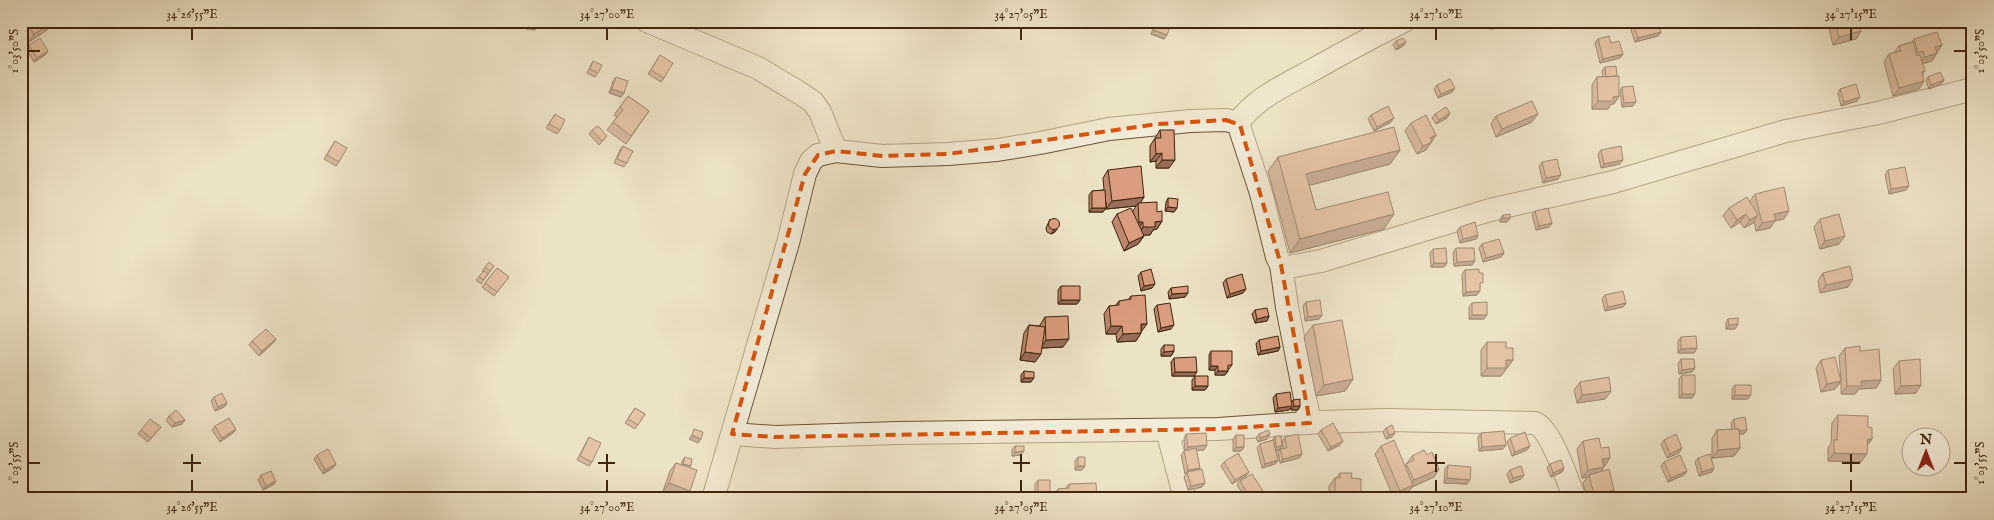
<svg xmlns="http://www.w3.org/2000/svg" width="1994" height="520" font-family="'IM FELL English',serif">
<style>
.lines{fill:none;stroke-linecap:round;stroke-linejoin:round}
.minor-casing{stroke:#6a5539;stroke-width:24}
.minor{stroke:#f3ecd9;stroke-width:22}
.wall{fill:#bc876d;stroke:#3f260b}
.shaded-wall{fill:#996e59;stroke:#3f260b}
.building{fill:#db9d7f;stroke:#3f260b}
.marked{fill:none;stroke:#d7540c;stroke-width:4;stroke-dasharray:10 6;stroke-linejoin:round}
.ticks{fill:none;stroke:#3f260b;stroke-width:2}
.neatline{fill:none;stroke:#3f260b;stroke-width:2}
.ticks-label{font-size:12px;text-anchor:middle;fill:#3f260b}
</style>
<rect width="100%" height="100%" fill="#ece2c4"/>
<filter id="stains"><feTurbulence type="fractalNoise" baseFrequency=".004" numOctaves="4"/><feColorMatrix values="0 0 0 0 .2 0 0 0 0 .09 0 0 0 0 .02 0 0 0 .5 -.17"/></filter>
<radialGradient id="worn" r=".72"><stop offset=".6" stop-color="#630" stop-opacity="0"/><stop offset="1" stop-color="#630" stop-opacity=".3"/></radialGradient>
<g class="lines">
<g class="minor-casing">
<path id="minor" d="M647 21 758 68 803 95 813 102 820 112 836 151
M1238 123C1254 99 1285 85 1309 72 1341 54 1372 37 1404 21
M1281 265 1289 267 1321 261 1490 210 1613 182 1786 131 1878 113 1973 89
M1167 430 1185 499
M732 434 775 437 897 433 1218 429 1322 422 1386 420 1535 423C1551 429 1568 482 1575 499
M713 499 788 243 805 174 811 161 818 155 836 151 882 156 948 154 997 150 1040 143 1109 129 1190 121 1226 120 1238 123 1261 193 1277 257 1281 265 1287 307 1310 423"/>
</g>
<use href="#minor" class="minor"/>
</g>
<path class="wall" d="M21 21H52L47 30 29 42 21 30Z
M524 21H544L540 27H537L535 30 522 28Z
M1156 21H1170L1164 39 1151 34Z
M1364 21H1376L1367 28 1363 23Z
M1489 21H1527L1524 25 1490 29Z
M1835 21 1861 31 1856 39 1833 45 1829 29Z
M1634 26 1661 32 1658 36 1635 42 1631 30Z
M1598 39 1611 43 1623 54 1620 58 1600 63 1595 43Z
M1914 39 1942 45 1932 61 1923 63V75L1919 89 1893 96 1884 62 1889 54 1894 53 1899 46 1912 42Z
M1396 41 1403 46 1396 50 1393 45Z
M29 45 45 55 34 62 26 49Z
M660 55 664 78 661 82 648 74Z
M593 61 598 73 595 77 587 73Z
M1605 67 1619 96 1614 104H1611L1608 109H1592V85L1597 77H1603L1602 71Z
M616 77 624 93 621 97 609 93 613 81Z
M1928 77 1944 80 1941 84 1929 89 1926 81Z
M1437 85 1452 92 1438 98 1434 89Z
M1622 87 1633 106 1622 107 1620 91Z
M1840 89 1857 101 1841 106 1838 93Z
M1973 95V123L1972 124 1970 100Z
M628 96 649 111 626 144 607 130 617 117 614 115Z
M1450 113 1447 118 1436 124 1432 118 1435 114Z
M555 114 560 130 557 134 546 128Z
M1371 115 1391 122 1374 131 1368 119Z
M1496 116 1532 122 1496 137 1491 124Z
M1411 123 1436 135 1426 150 1417 154 1405 131Z
M592 130 607 136 599 145 589 134Z
M1160 130 1169 168H1156V161L1150 162V146Z
M335 141 339 162 336 166 324 159Z
M623 146 627 163 624 167 614 163 620 150Z
M1400 150 1390 164 1309 185 1316 210 1384 229 1290 253 1268 171 1278 157Z
M1601 150 1620 164 1601 168 1598 154Z
M1542 162 1558 179 1543 183 1539 166Z
M1108 170 1144 197 1140 203 1157 212 1162 221 1157 229 1153 230 1150 235H1143L1144 236 1138 244 1124 251 1112 222 1117 214 1133 211 1136 206 1106 209V202V208L1103 212H1089V195L1092 191 1104 190 1103 178Z
M1888 170 1906 190 1889 194 1885 175Z
M1755 194 1784 219 1775 221 1770 228 1756 231 1754 221 1753 223 1744 228 1740 222 1731 228 1723 216 1729 208 1750 201Z
M1168 198 1177 208 1174 212 1165 211 1166 202Z
M1535 211 1552 223 1549 227 1536 230 1532 215Z
M1503 215 1510 218 1507 222H1500V219Z
M1050 219 1055 232 1051 234 1047 232 1046 228Z
M1820 219 1839 244 1820 249 1814 227Z
M1460 227 1478 235 1476 239 1460 243 1457 231Z
M1482 244 1504 253 1501 257 1483 262 1479 248Z
M1456 248 1472 265 1454 266 1453 253Z
M1433 249 1447 263 1444 267H1431L1430 253Z
M494 266 481 284 476 280 483 272 482 271 485 267Z
M497 268 509 277 494 296 482 287Z
M1465 270 1479 273 1480 287 1477 295 1463 296 1462 274Z
M1141 272 1152 288 1141 291 1138 276Z
M1823 273 1848 287 1820 293 1818 281Z
M1226 279 1243 293 1227 298 1223 283Z
M1061 286 1080 300 1077 304H1058V290Z
M1171 288 1185 297 1169 299 1168 292Z
M1605 295 1626 303 1623 307 1605 311 1602 299Z
M1131 296 1141 333 1136 341 1117 342 1116 334H1106L1104 314 1109 306H1115L1119 301 1128 300Z
M1306 302 1322 315 1319 319 1305 321 1303 306Z
M1472 303 1484 319H1469V307Z
M1157 305 1171 329 1158 332 1154 309Z
M1255 310 1269 316 1267 321 1255 323 1252 314Z
M1045 317 1063 347 1042 348 1035 362 1020 360 1024 333 1029 325 1040 326V325Z
M1728 319 1738 324 1735 329H1726V323Z
M1313 325 1353 379 1345 391 1316 396 1304 337Z
M1681 337 1697 348 1694 353H1678V341Z
M276 339 273 343 259 356 249 345 252 341Z
M1259 340 1280 347 1278 351 1258 355 1256 344Z
M1487 342 1506 348 1513 360 1501 376H1481V350Z
M1164 345 1174 351 1171 356H1161V349Z
M1845 348 1860 351 1881 380 1876 388 1859 389 1855 394H1841V382L1835 389 1821 392 1816 368 1821 360 1841 380 1839 356Z
M1211 351 1232 365 1229 369H1228V371L1225 375H1215V370H1209V355Z
M1174 358 1194 376H1172L1171 362Z
M1681 359 1695 368 1692 372 1679 374 1678 364Z
M1899 361 1916 393 1895 394 1893 369Z
M1024 371 1031 382H1021V375Z
M1682 375 1692 398H1679V379Z
M1195 376 1208 386 1205 390H1192V380Z
M1580 382 1611 391 1605 399 1577 403 1574 390Z
M1735 385 1748 399H1732V389Z
M1276 394 1292 402 1293 400 1300 406 1298 410H1291V408L1289 410 1275 412 1273 398Z
M214 397 227 403 224 407 215 411 211 401Z
M635 408 645 414 635 429 625 423Z
M1838 415 1868 427 1872 439 1867 445 1861 462 1828 461V448L1831 443 1832 423Z
M169 416 185 420 182 424 172 427 166 421Z
M1734 419 1744 434H1739L1740 448 1734 456 1712 458V438L1717 430 1732 429 1731 423Z
M215 426 236 429 233 433 220 442 212 430Z
M161 427 148 442 138 434 141 430Z
M1386 428 1392 437 1386 439 1383 432Z
M1321 430 1340 445 1328 451 1318 434Z
M1481 433 1503 449 1479 451 1478 437Z
M1186 434 1204 450H1196L1200 468 1198 470 1205 483 1202 487 1188 490 1184 477 1186 474H1185L1181 455 1184 451H1185L1184 439Z
M1259 434H1270L1267 439 1258 442 1256 438Z
M1236 435 1244 447 1241 451H1233V439Z
M1275 436 1279 450 1276 451 1278 460 1275 464 1262 468 1257 448 1260 444 1273 440Z
M589 437 592 462 589 466 577 460Z
M1285 437 1302 454 1299 458 1280 463 1278 453 1280 449 1283 448 1282 442Z
M1510 438 1527 450 1512 456 1507 442Z
M1664 440 1679 453 1667 458 1661 444Z
M1583 441 1605 466H1603L1601 472 1614 490 1609 498 1587 499 1583 483 1587 477 1582 478 1577 449Z
M1015 446 1021 455 1012 456V450Z
M1381 446 1405 466 1412 456 1427 455 1439 469 1434 477 1412 487 1407 493 1394 499 1375 454Z
M317 455 336 464 333 468 323 474 314 459Z
M685 457 689 468 690 491 685 499H670L672 494 663 491 670 471 676 463 681 465 682 461Z
M1078 457 1085 466 1082 470H1075V461Z
M1698 458 1712 472 1699 476 1695 462Z
M1224 462 1246 476 1232 484 1221 466Z
M1664 462 1687 471 1684 475 1668 482 1661 466Z
M1550 464 1564 468 1562 472 1551 477 1547 468Z
M1448 465 1467 484 1444 483 1445 469Z
M1510 470 1521 479 1510 483 1507 474Z
M1340 473 1351 478 1361 492 1356 499H1329V486L1335 478H1336Z
M261 475 276 481 273 485 263 490 258 480Z
M1038 480 1050 496 1048 499H1035V484Z
M1240 481 1262 498 1260 499H1246L1237 485Z
M1069 484 1097 499H1053V497L1058 489H1065Z"/>
<path class="shaded-wall" d="M1374 21H1376L1367 28 1370 24Z
M1496 21H1527L1524 25 1490 29Z
M52 22 47 30 29 42 34 34Z
M538 22 543 23 540 27H537L535 30 522 28 525 24Z
M1154 30 1167 35 1164 39 1151 34Z
M1861 31 1856 39 1833 45 1839 37Z
M1661 32 1658 36 1635 42 1638 38Z
M1406 42 1403 46 1396 50 1399 46Z
M1942 45 1936 53 1935 47Z
M48 51 45 55 34 62 37 58Z
M1937 53 1932 61 1919 65 1925 57Z
M1623 54 1620 58 1600 63 1603 59Z
M1944 80 1941 84 1929 89 1931 85Z
M1924 81 1919 89 1893 96 1899 88Z
M1455 88 1452 92 1438 98 1441 94Z
M612 89 624 93 621 97 609 93Z
M1619 96 1614 104H1611L1608 109H1592L1598 101 1613 97Z
M1860 97 1857 101 1841 106 1844 102Z
M1636 102 1633 106 1622 107 1624 103Z
M1450 113 1447 118 1436 124 1439 120Z
M1538 114 1532 122 1496 137 1502 129Z
M1394 118 1391 122 1374 131 1377 127Z
M1436 135 1426 150 1417 154 1423 146 1430 138Z
M1400 150 1390 164 1296 189 1306 174Z
M1162 153 1156 161 1150 162 1156 154Z
M1162 160H1175L1169 168H1156Z
M1623 160 1620 164 1601 168 1604 164Z
M1561 175 1558 179 1543 183 1546 178Z
M1909 186 1906 190 1889 194 1891 189Z
M1144 197 1139 205 1138 203 1136 206 1106 209 1112 201Z
M1168 207 1177 208 1174 212 1165 211Z
M1092 208H1106L1103 212H1089Z
M1789 211 1784 219 1775 221 1770 228 1756 231 1762 223 1774 214Z
M1394 214 1384 229 1290 253 1300 239Z
M1746 214 1740 222 1731 228 1737 220Z
M1758 215 1753 223 1744 228 1750 220Z
M1503 218H1510L1507 222H1500Z
M1162 221 1157 229 1153 230 1150 235H1138L1143 227 1155 222Z
M1139 222H1143L1137 230H1133Z
M1552 223 1549 227 1536 230 1539 226Z
M1058 228 1055 232 1051 234 1054 230Z
M1478 235 1476 239 1460 243 1463 239Z
M1144 236 1138 244 1124 251 1129 243Z
M1845 236 1839 244 1820 249 1825 241Z
M1504 253 1501 257 1483 262 1486 258Z
M1475 261 1472 265 1454 266 1457 262Z
M1434 263H1447L1444 267H1431Z
M1853 279 1848 287 1820 293 1826 285Z
M1155 284 1152 288 1141 291 1144 286Z
M1246 289 1243 293 1227 298 1230 294Z
M1480 291 1477 295 1463 296 1466 292Z
M1188 293 1185 297 1169 299 1172 294Z
M1061 300H1080L1077 304H1058Z
M1626 303 1623 307 1605 311 1608 307Z
M1322 315 1319 319 1305 321 1308 317Z
M1472 315H1487L1484 319H1469Z
M1269 316 1267 321 1255 323 1257 319Z
M1141 324H1147L1141 332Z
M1738 324 1735 329H1726L1729 325Z
M1174 325 1171 329 1158 332 1161 328Z
M1111 326H1122L1116 334H1106Z
M1141 333 1136 341 1117 342 1123 334Z
M276 339 273 343 259 356 262 351Z
M1069 339 1063 347 1041 348 1046 340Z
M1280 347 1278 351 1258 355 1261 351Z
M1697 348 1694 353H1678L1681 349Z
M1174 351 1171 356H1161L1164 352Z
M1025 352 1041 354 1035 362 1020 360Z
M1506 360H1513L1501 376H1481L1487 368Z
M1211 366H1218L1215 370H1209Z
M1695 368 1692 372 1679 374 1682 370Z
M1218 371H1228L1225 375H1215Z
M1175 372H1197L1194 376H1172Z
M1024 378H1034L1031 382H1021Z
M1353 379 1345 391 1316 396 1324 385Z
M1881 380 1876 388 1859 389 1855 394H1841L1847 386 1861 381Z
M1841 381 1835 389 1821 392 1827 384Z
M1921 385 1916 393 1895 394 1901 386Z
M1195 386H1208L1205 390H1192Z
M1611 391 1605 399 1577 403 1582 395Z
M1682 394H1695L1692 398H1679Z
M1735 395H1751L1748 399H1732Z
M227 403 224 407 215 411 218 407Z
M1292 406 1289 410 1275 412 1278 408Z
M1294 406H1300L1298 410H1291Z
M185 420 182 424 172 427 175 423Z
M236 429 233 433 220 442 222 438Z
M1747 430 1744 434 1732 435 1735 431Z
M1395 433 1392 437 1386 439 1389 435Z
M1270 434 1267 439 1258 442 1261 438Z
M692 435 701 439 698 443 689 439Z
M1868 439H1872L1866 447Z
M1343 441 1340 445 1328 451 1331 447Z
M1207 445 1204 450 1185 451 1188 447Z
M1506 445 1503 449 1479 451 1482 447Z
M1282 446 1279 450 1273 451 1276 447Z
M1530 446 1527 450 1512 456 1515 452Z
M1236 447H1244L1241 451H1233Z
M1682 448 1679 453 1667 458 1670 454Z
M1740 448 1734 456 1712 458 1718 450Z
M1024 451 1021 455 1012 456 1015 452Z
M1834 453 1867 454 1861 462 1828 461Z
M1302 454 1299 458 1280 463 1283 459Z
M1610 458 1605 466 1597 467 1602 459Z
M1278 460 1275 464 1262 468 1265 464Z
M336 464 333 468 323 474 325 470Z
M683 464 691 466 688 470 680 468Z
M1078 466H1085L1082 470H1075Z
M1604 467 1598 475H1589L1587 477 1582 478 1588 470Z
M1200 468 1197 472H1187L1186 474H1185L1188 470Z
M1564 468 1562 472 1551 477 1553 473Z
M1714 468 1712 472 1699 476 1702 472Z
M1439 469 1434 477 1412 487 1407 493 1394 499 1400 491 1409 487 1414 480Z
M1687 471 1684 475 1668 482 1671 478Z
M1249 472 1246 476 1232 484 1235 480Z
M1524 475 1521 479 1510 483 1513 478Z
M1447 478 1470 480 1467 484 1444 483Z
M276 481 273 485 263 490 266 486Z
M669 483 690 491 684 499 673 493 672 494 663 491Z
M1205 483 1202 487 1188 490 1191 486Z
M1614 490 1609 498 1592 499 1594 495Z
M1354 492H1361L1356 499H1332L1335 495Z
M1265 494 1260 499H1256Z
M1038 496H1050L1048 499H1036Z"/>
<path class="building" d="M26 21H52V22L34 34Z
M526 21H544L543 23 538 22V26L525 24Z
M1157 21 1172 22 1167 35 1154 30Z
M1368 21H1374L1370 24Z
M1650 21H1658L1661 32 1638 38 1634 26Z
M1835 21H1859L1861 31 1839 37Z
M1937 32 1942 45 1935 47 1937 53 1925 57 1923 51 1918 53 1914 39Z
M1609 36 1611 43 1619 41 1623 54 1603 59 1598 39Z
M40 38 48 51 37 58 29 45Z
M1403 38 1406 42 1399 46 1396 41Z
M1913 42 1917 56 1920 55 1925 71 1922 72 1924 81 1899 88 1889 54 1901 51 1899 46Z
M660 55 673 63 664 78 651 70Z
M593 61 602 65 598 73 590 69Z
M1616 66 1617 76 1606 77 1605 67Z
M1940 72 1944 80 1931 85 1928 77Z
M1619 76V96L1613 97V101H1598L1597 77Z
M616 77 628 81 624 93 612 89Z
M1450 79 1455 88 1441 94 1437 85Z
M1856 84 1860 97 1844 102 1840 89Z
M1633 86 1636 102 1624 103 1622 87Z
M628 96 649 111 631 136 613 122 623 110 620 107Z
M1532 101 1538 114 1502 129 1496 116Z
M1388 106 1394 118 1377 127 1371 115Z
M1446 107 1450 113 1439 120 1435 114Z
M555 114 565 120 560 130 549 124Z
M1426 115 1436 135 1430 138 1432 142 1423 146 1411 123Z
M598 126 607 136 602 141 592 130Z
M1394 127 1400 150 1306 174 1316 210 1388 192 1394 214 1300 239 1278 157Z
M1160 130H1174L1175 160H1162V153L1156 154 1155 138H1161Z
M335 141 347 148 339 162 327 155Z
M623 146 633 151 627 163 617 159Z
M1621 146 1623 160 1604 164 1601 150Z
M1557 159 1561 175 1546 178 1542 162Z
M1141 166 1144 197 1112 201 1108 170Z
M1905 167 1909 186 1891 189 1888 170Z
M1784 187 1789 211 1774 214 1776 220 1762 223 1755 194Z
M1105 190 1106 208H1092V191Z
M1747 197 1758 215 1750 220 1746 214 1737 220 1729 208Z
M1168 198 1178 199 1177 208 1168 207Z
M1157 202V212L1162 211V221L1155 222V227H1143V222H1139L1138 203Z
M1131 208 1144 236 1129 243 1117 214Z
M1548 208 1552 223 1539 226 1535 211Z
M1510 214V218H1503V215Z
M1839 214 1845 236 1825 241 1820 219Z
M1048.5 224a5.5 5.5 0 1 1 11 0a5.5 5.5 0 1 1-11 0Z
M1475 222 1478 235 1463 239 1460 227Z
M1499 239 1504 253 1486 258 1482 244Z
M1446 248 1447 263H1434L1433 249Z
M1456 248H1474L1475 261 1457 262Z
M489 262 494 266 490 271 485 267Z
M1850 266 1853 279 1826 285 1823 273Z
M497 268 509 277 497 292 485 283Z
M1151 269 1155 284 1144 286 1141 272Z
M1479 269V273H1483V283H1480V291L1466 292 1465 270Z
M484 271 488 274 483 280 479 276Z
M1242 274 1246 289 1230 294 1226 279Z
M1061 286H1080V300H1061Z
M1188 286V293L1172 294 1171 288Z
M1623 291 1626 303 1608 307 1605 295Z
M1145 295 1147 324H1141V333L1123 334 1122 326H1111L1109 306 1119 305V301L1131 299V296Z
M1320 300 1322 315 1308 317 1306 302Z
M1487 302V315H1472V303Z
M1170 303 1174 325 1161 328 1157 305Z
M1267 308 1269 316 1257 319 1255 310Z
M1068 316 1069 339 1046 340 1045 317Z
M1738 318V324L1729 325 1728 319Z
M1342 320 1353 379 1324 385 1313 325Z
M1029 325 1045 327 1041 354 1025 352Z
M266 329 276 339 262 351 252 341Z
M1278 336 1280 347 1261 351 1259 340Z
M1696 336 1697 348 1681 349V337Z
M1487 342H1506V348H1513V360H1506V368H1487Z
M1164 345H1174V351L1164 352Z
M1860 346V351L1879 349 1881 380 1861 381V386H1847L1845 348Z
M1211 351H1232V365H1228V371H1218V366H1211Z
M1196 357 1197 372H1175L1174 358Z
M1835 357 1841 381 1827 384 1821 360Z
M1681 359H1694L1695 368 1682 370Z
M1920 359 1921 385 1901 386 1899 361Z
M1024 371 1034 372V378H1024Z
M1682 375H1695V394H1682Z
M1195 376H1208V386H1195Z
M1609 377 1611 391 1582 395 1580 382Z
M1735 385H1751V395H1735Z
M1290 392 1292 406 1278 408 1276 394Z
M222 393 227 403 218 407 214 397Z
M1300 399V406H1294L1293 400Z
M635 408 645 414 638 425 628 419Z
M176 410 185 420 175 423 169 416Z
M1838 415 1868 416V427L1872 428V439H1868L1867 454 1834 453V440H1837Z
M1745 417 1747 430 1739 431V429H1735L1734 419Z
M229 418 236 429 222 438 215 426Z
M150 419 161 427 151 438 141 430Z
M1333 423 1343 441 1331 447 1321 430Z
M1392 425 1395 433 1389 435 1386 428Z
M694 429 703 432 701 439 692 435Z
M1739 429 1740 448 1718 450 1717 430Z
M1268 430 1270 434 1261 438 1259 434Z
M1504 431 1506 445 1482 447 1481 433Z
M1525 432 1530 446 1515 452 1510 438Z
M1206 433 1207 445 1188 447 1186 434Z
M1298 434 1302 454 1283 459 1280 449 1287 448 1285 437Z
M1676 434 1682 448 1670 454 1664 440Z
M1236 435H1244V447H1236Z
M1275 436H1281L1282 446 1276 447Z
M589 437 601 443 592 462 580 456Z
M1599 438 1601 448 1609 447 1610 458 1602 459 1604 467 1588 470 1583 441Z
M1273 440 1278 460 1265 464 1260 444Z
M1394 440 1413 485 1400 491 1381 446Z
M1015 446H1024V451L1015 452Z
M1196 448 1200 468 1188 470 1184 451Z
M328 449 336 464 325 470 317 455Z
M1424 450 1427 455 1432 452 1439 469 1414 480 1406 464 1414 460 1412 456Z
M1238 453 1249 472 1235 480 1224 462Z
M1710 454 1714 468 1702 472 1698 458Z
M1680 455 1687 471 1671 478 1664 462Z
M685 457 692 459 691 466 683 464Z
M1078 457H1085V466H1078Z
M1561 460 1564 468 1553 473 1550 464Z
M676 463 697 470 690 491 669 483Z
M1448 465 1471 467 1470 480 1447 478Z
M1521 466 1524 475 1513 478 1510 470Z
M1202 469 1205 483 1191 486 1187 472Z
M1609 469 1614 490 1594 495 1589 475Z
M271 471 276 481 266 486 261 475Z
M1340 473H1352L1351 478 1361 479V492H1354V495H1335V478H1340Z
M1252 474 1265 494 1256 499H1251L1240 481Z
M1038 480H1050V496H1038Z
M1096 483 1097 499H1059L1058 489 1069 488V484Z
M673 493 685 497V499H671Z
M1361 496H1366V499H1361Z"/>
<path d="M0 0H1994V520H0ZM1226 120 1240 125 1281 265 1310 423 1218 429 775 437 732 434 805 174 818 155 836 151 882 156 948 154 1158 124Z" fill="#ece2c4" fill-opacity=".55" fill-rule="evenodd"/>
<path class="marked" d="M1226 120 1240 125 1281 265 1310 423 1218 429 775 437 732 434 805 174 818 155 836 151 882 156 948 154 1158 124Z"/>
<path class="ticks" d="M192 28V40M607 28V40M1021 28V40M1436 28V40M1851 28V40M28 51H40M1954 51H1966M192 454V472M607 454V472M1021 454V472M1436 454V472M1851 454V472M28 463H40M183 463H201M598 463H615M1013 463H1030M1427 463H1445M1842 463H1860M1954 463H1966M192 480V492M607 480V492M1021 480V492M1436 480V492M1851 480V492"/>
<rect width="1994" height="520" fill="none" stroke="#ece2c4" stroke-width="55"/>
<g transform="translate(1926 452)"><circle r="24" fill="#f3ecd9" stroke="#ab9d87"/>
<path d="M0-4L9 19L0 12L-9 19Z" fill="#8f2418"/>
<text y="-8" font-size="14" font-weight="bold" text-anchor="middle" fill="#3f260b">N</text>
</g>
<rect x="28" y="28" width="1938" height="464" class="neatline"/>
<g class="ticks-label">
<text x="192" y="18">34°26'55"E</text>
<text x="607" y="18">34°27'00"E</text>
<text x="1021" y="18">34°27'05"E</text>
<text x="1436" y="18">34°27'10"E</text>
<text x="1851" y="18">34°27'15"E</text>
<text transform="translate(14 51) rotate(-90)" y="4">1°03'50"S</text>
<text transform="translate(1980 51) rotate(-90)" y="4">1°03'50"S</text>
<text transform="translate(14 463) rotate(-90)" y="4">1°03'55"S</text>
<text transform="translate(1980 463) rotate(-90)" y="4">1°03'55"S</text>
<text x="192" y="511">34°26'55"E</text>
<text x="607" y="511">34°27'00"E</text>
<text x="1021" y="511">34°27'05"E</text>
<text x="1436" y="511">34°27'10"E</text>
<text x="1851" y="511">34°27'15"E</text>
</g>
<rect width="100%" height="100%" filter="url(#stains)"/>
<rect width="100%" height="100%" fill="url(#worn)"/>
</svg>
